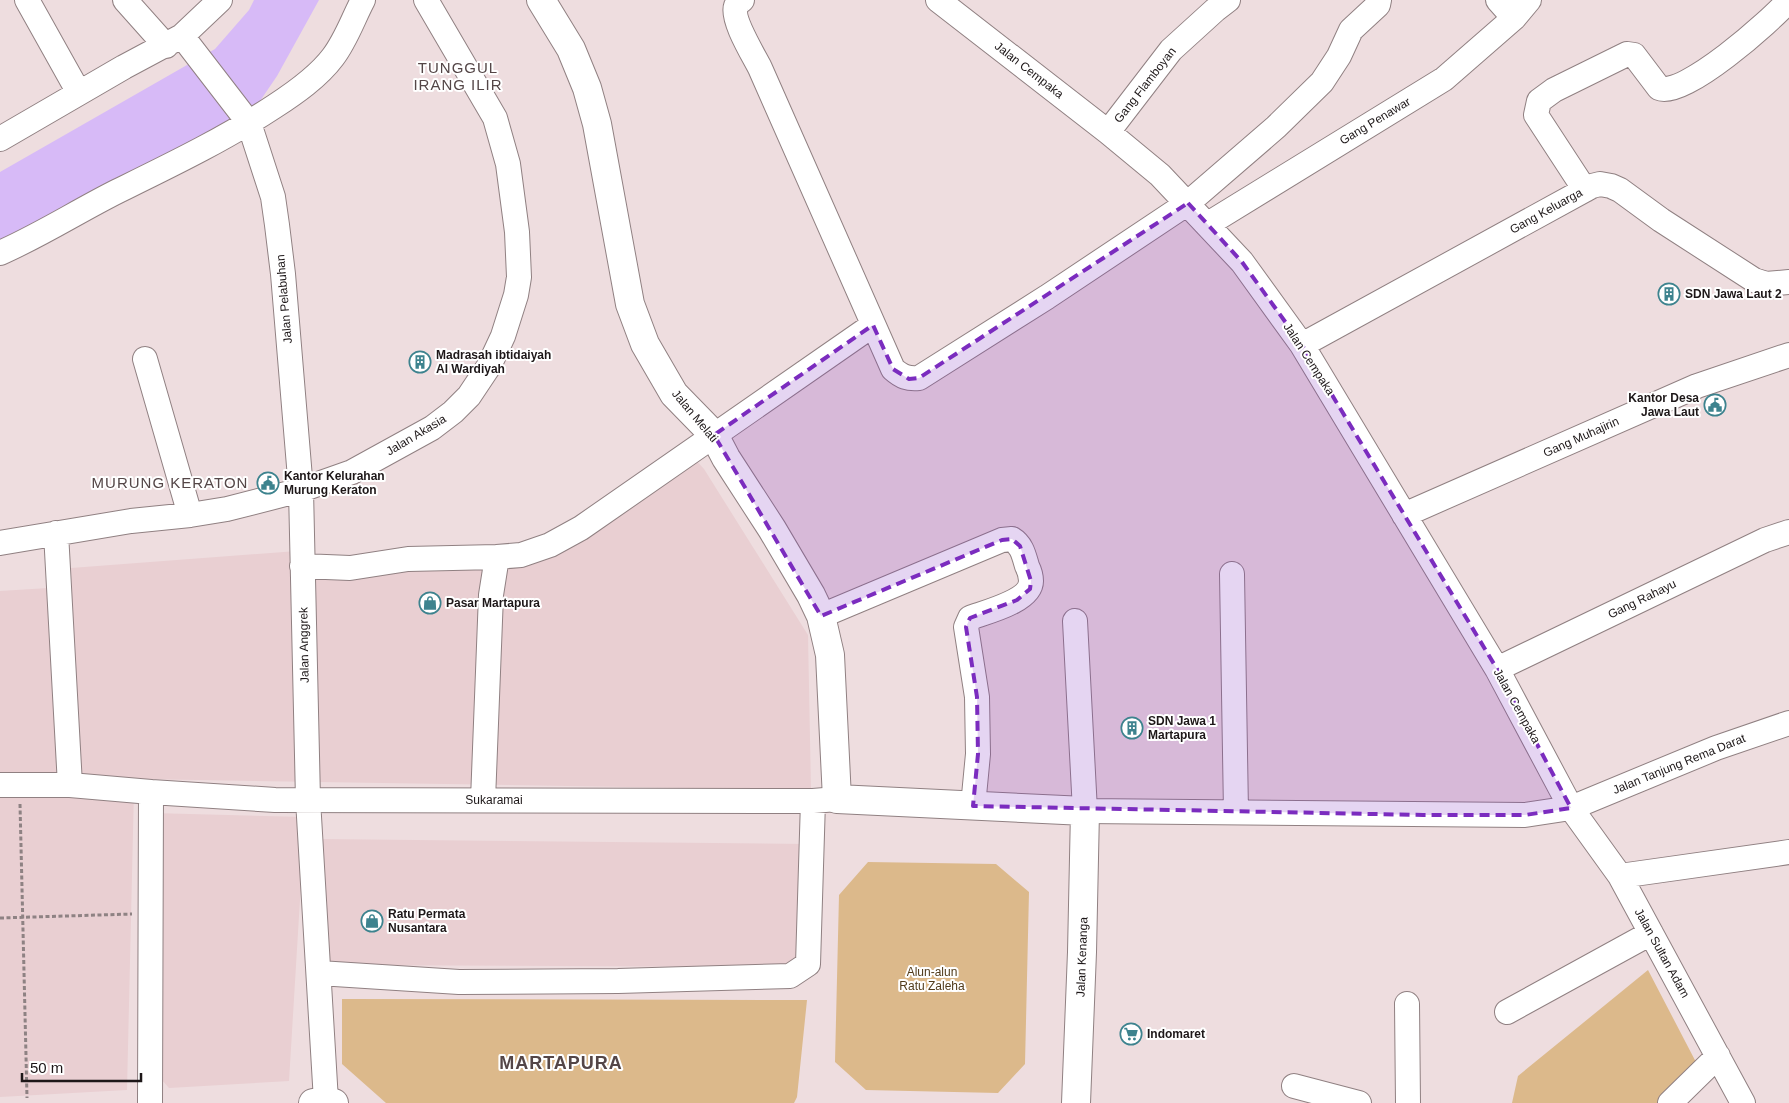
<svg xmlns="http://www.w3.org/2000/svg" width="1789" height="1103" font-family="Helvetica,sans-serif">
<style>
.built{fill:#e9cfd2}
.green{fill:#dcb98b}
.water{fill:#d7baf7}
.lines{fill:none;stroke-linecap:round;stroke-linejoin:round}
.minor-casing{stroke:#908082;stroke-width:26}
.major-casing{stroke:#908082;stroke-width:30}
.highway-casing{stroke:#908082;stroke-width:30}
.path{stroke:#8e8283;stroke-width:3;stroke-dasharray:4 2.5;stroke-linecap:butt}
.minor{stroke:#fff;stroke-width:24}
.major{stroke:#fff;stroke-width:28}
.highway{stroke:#fff;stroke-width:28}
.marked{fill:#7b2cbf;fill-opacity:0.2;stroke:#7b2cbf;stroke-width:4;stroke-dasharray:10 6;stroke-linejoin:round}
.labels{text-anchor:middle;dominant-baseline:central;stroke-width:4;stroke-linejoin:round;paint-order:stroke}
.street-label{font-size:12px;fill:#1d1718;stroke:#fff}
.poi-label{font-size:12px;font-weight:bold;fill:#1d1718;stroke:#fff;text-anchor:start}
.park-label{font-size:12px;fill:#513b1b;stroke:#fff}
.quarter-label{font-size:15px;letter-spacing:1px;fill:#544647;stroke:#fff}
.district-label{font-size:18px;font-weight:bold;letter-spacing:1px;fill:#544647;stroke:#fff}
</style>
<rect width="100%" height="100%" fill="#eedddf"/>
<path class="built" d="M693 457 704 469 808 635 811 790 78 778 71 568 297 551 300 570 531 564Z
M64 587 60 774H0V591Z
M0 780 134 789 127 1090 0 1097Z
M152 813 305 817 289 1081 169 1088 152 1069Z
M321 839 807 844 800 956 791 967 326 965Z"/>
<path class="green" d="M868 862 996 864 1029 892 1025 1064 998 1093 866 1090 835 1062 839 895Z
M1648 970 1698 1066 1661 1103H1512L1518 1076Z
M342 999 807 1000 797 1097 794 1103H386L342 1064Z"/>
<path class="water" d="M254 0H319L277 76 258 104 170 159 0 246V172L215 49 249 10Z"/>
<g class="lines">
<g class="minor-casing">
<path id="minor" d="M27 0 79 93
M125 0 166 46
M742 0C741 1 736 5 736 6 731 19 754 56 760 68L893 369C902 377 908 379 919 378L1047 297 1188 203 1276 127 1322 82 1339 56 1351 30 1378 5 1379 0
M938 0 1108 132 1160 175 1242 262 1302 345 1497 669 1571 808 1620 876 1743 1103
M1498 0 1514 18
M182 36 249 123 273 197 277 225 283 274 301 490 308 800 326 1101
M1108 132 1171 50 1215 10 1228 0
M0 139 124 67 182 36 220 0
M1585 190 1536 115 1539 101 1554 90 1627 54 1634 55 1659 88C1683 99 1772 20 1789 0
M1208 224 1444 79 1514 18 1529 0
M0 253C41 235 78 211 118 191 171 165 225 139 275 106 295 93 318 77 333 57 346 40 353 19 363 0
M1302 345 1592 186 1600 184 1611 186 1620 190 1661 220 1754 280 1766 284 1789 282
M145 359 190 515
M1404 515 1697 386 1789 355
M56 533 70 785
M0 543 131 521 190 515 227 509 301 490 352 472 432 428 453 412 469 396 489 366 503 336 516 295 519 277 517 232 508 164 495 118 426 0
M302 566 350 568 408 559 497 557
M1232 574 1236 812
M821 616 1002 540 1012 539C1022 545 1024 556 1027 566 1029 570 1031 576 1031 581 1031 601 986 612 970 618L966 627 977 697 978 754 973 806
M1075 621 1085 811 1525 815 1571 808 1716 748 1789 723
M1497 669 1765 540 1789 532
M0 785H70L151 792 150 1103
M151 792 275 800 813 801 837 799
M483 800 491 595 497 557 521 555 550 545 581 528 873 325
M1620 876 1789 852
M319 973 459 982 618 981 790 976 808 964 813 801
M1407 1004 1408 1103
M1507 1012 1651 933
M1294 1086 1359 1103
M1670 1103 1718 1056"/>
</g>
<g class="major-casing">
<path id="major" d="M541 0 571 49 587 88 597 124 630 304 645 344 674 394 714 435 726 458 772 529 811 595 821 616 830 655 837 799 1085 811 1082 952 1076 1103"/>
</g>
<g class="highway-casing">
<path id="highway" d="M313 1103 326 1101 334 1103"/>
</g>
<path class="path" d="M20 804 27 1098
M0 918 132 914"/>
<use href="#minor" class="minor"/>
<use href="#major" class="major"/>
<use href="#highway" class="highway"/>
</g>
<path class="marked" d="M1188 203 1242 262 1302 345 1497 669 1571 808 1525 815H1423L973 806 978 754 977 697 966 627 970 618 1017 600 1030 589 1031 581 1020 546 1012 539 1002 540 821 616 714 435 873 325 893 369 909 379 919 378Z"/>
<defs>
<g id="building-ring" transform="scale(1.125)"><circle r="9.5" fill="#fff" stroke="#3d838e" stroke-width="1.5"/><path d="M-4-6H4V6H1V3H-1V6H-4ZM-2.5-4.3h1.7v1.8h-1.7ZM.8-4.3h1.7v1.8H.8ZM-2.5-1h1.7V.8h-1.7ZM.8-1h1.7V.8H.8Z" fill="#3d838e"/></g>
<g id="civic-ring" transform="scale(1.125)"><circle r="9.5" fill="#fff" stroke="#3d838e" stroke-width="1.5"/><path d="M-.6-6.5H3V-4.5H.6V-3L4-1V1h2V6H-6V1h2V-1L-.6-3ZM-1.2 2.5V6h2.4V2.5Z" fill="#3d838e"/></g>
<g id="shop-ring" transform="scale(1.125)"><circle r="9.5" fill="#fff" stroke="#3d838e" stroke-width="1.5"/><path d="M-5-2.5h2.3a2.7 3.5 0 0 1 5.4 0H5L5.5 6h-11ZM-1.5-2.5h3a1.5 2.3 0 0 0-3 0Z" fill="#3d838e"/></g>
<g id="supermarket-ring" transform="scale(1.125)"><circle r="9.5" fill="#fff" stroke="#3d838e" stroke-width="1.5"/><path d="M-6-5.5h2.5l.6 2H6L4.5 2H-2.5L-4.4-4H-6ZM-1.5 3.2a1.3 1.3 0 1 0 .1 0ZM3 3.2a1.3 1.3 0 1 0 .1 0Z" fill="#3d838e"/></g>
</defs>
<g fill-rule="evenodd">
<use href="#building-ring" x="1669" y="294"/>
<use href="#building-ring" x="420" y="362"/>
<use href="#civic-ring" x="1715" y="405"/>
<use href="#civic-ring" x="268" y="483"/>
<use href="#shop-ring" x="430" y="603"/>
<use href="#building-ring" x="1132" y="728"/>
<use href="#shop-ring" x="372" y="921"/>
<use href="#supermarket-ring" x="1131" y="1034"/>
</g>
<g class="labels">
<g class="street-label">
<text transform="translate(1029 70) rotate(38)">Jalan Cempaka</text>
<text transform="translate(1145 85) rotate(-52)">Gang Flamboyan</text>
<text transform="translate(1375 121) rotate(-31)">Gang Penawar</text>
<text transform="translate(1546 211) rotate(-29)">Gang Keluarga</text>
<text transform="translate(284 299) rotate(-95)">Jalan Pelabuhan</text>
<text transform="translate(1309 359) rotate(57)">Jalan Cempaka</text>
<text transform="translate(695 416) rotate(50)">Jalan Melati</text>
<text transform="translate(416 435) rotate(-31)">Jalan Akasia</text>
<text transform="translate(1581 437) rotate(-24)">Gang Muhajirin</text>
<text transform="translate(1642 599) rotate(-26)">Gang Rahayu</text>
<text transform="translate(304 645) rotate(-91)">Jalan Anggrek</text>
<text transform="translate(1517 706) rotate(61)">Jalan Cempaka</text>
<text transform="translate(1679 764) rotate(-22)">Jalan Tanjung Rema Darat</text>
<text x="494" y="800">Sukaramai</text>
<text transform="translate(1662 953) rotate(61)">Jalan Sultan Adam</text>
<text transform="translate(1082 957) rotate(-88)">Jalan Kenanga</text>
</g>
<g class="poi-label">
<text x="1685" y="294">SDN Jawa Laut 2</text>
<text x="436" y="355">Madrasah ibtidaiyah<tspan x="436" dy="14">Al Wardiyah</tspan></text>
<text x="1699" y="398" text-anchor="end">Kantor Desa<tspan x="1699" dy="14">Jawa Laut</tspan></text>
<text x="284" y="476">Kantor Kelurahan<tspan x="284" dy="14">Murung Keraton</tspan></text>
<text x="446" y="603">Pasar Martapura</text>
<text x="1148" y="721">SDN Jawa 1<tspan x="1148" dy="14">Martapura</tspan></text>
<text x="388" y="914">Ratu Permata<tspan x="388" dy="14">Nusantara</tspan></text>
<text x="1147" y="1034">Indomaret</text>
</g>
<g class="park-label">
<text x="932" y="972">Alun-alun<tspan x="932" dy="14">Ratu Zaleha</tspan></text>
</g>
<g class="quarter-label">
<text x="458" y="67">TUNGGUL<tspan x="458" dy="17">IRANG ILIR</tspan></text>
<text x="170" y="482">MURUNG KERATON</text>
</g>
<g class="district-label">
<text x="561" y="1063">MARTAPURA</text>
</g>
</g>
<path d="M22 1073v8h119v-8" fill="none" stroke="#1d1718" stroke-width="2.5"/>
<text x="30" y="1073" font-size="15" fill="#1d1718" stroke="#ffffff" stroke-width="4" paint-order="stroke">50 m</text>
</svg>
